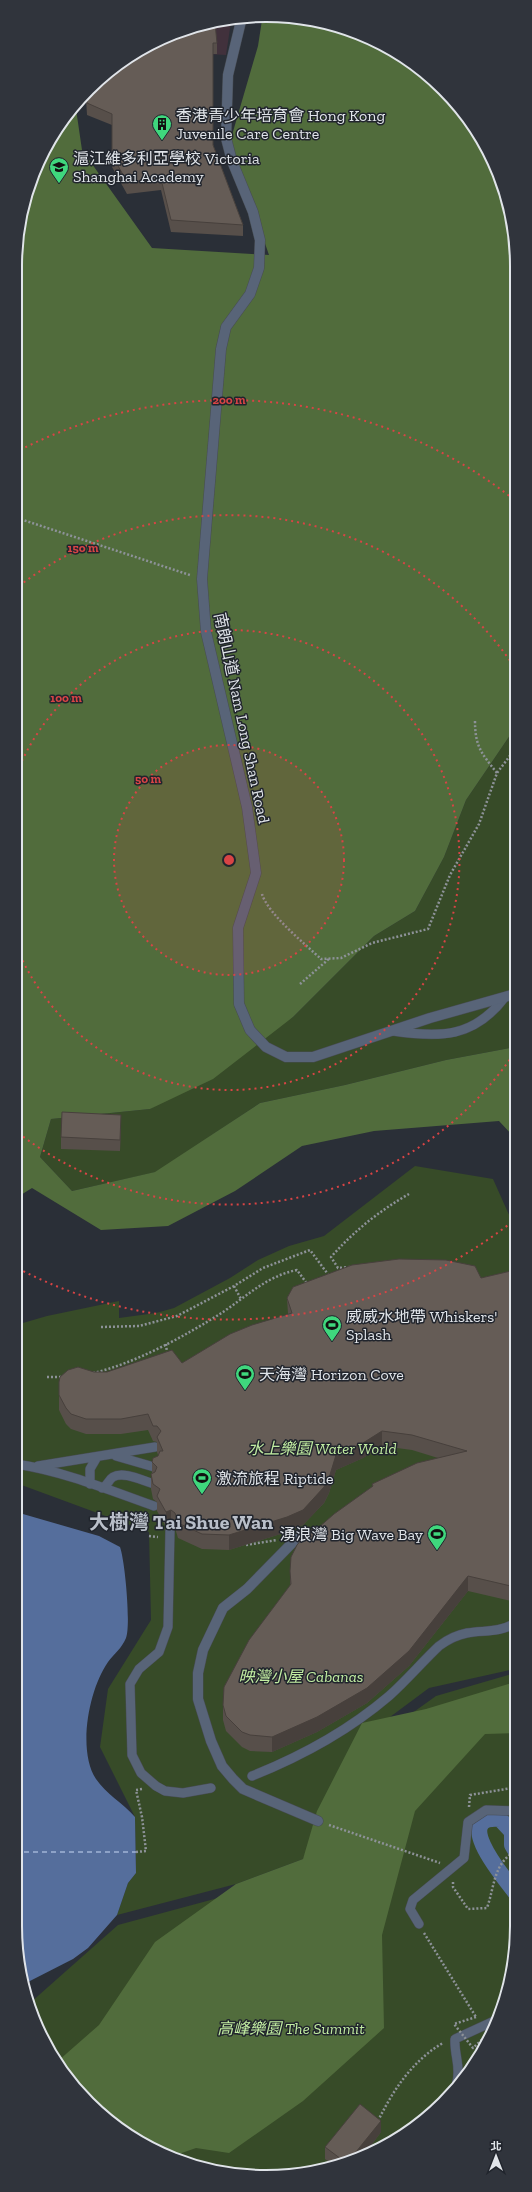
<svg xmlns="http://www.w3.org/2000/svg" width="532" height="2192" font-family="'Zilla Slab','Noto Sans TC',serif">
<style>
.education{fill:#41313c}
.green{fill:#374b28}
.forest{fill:#516c3c}
.water{fill:#556e9c}
.lines{fill:none;stroke-linecap:round;stroke-linejoin:round}
.canal{stroke:#556e9c;stroke-width:16}
.ferry{stroke:#c6d6f3;stroke-width:1;stroke-dasharray:5 4;stroke-linecap:butt}
.lane-casing{stroke:#474c53;stroke-width:10}
.street-casing{stroke:#474c53;stroke-width:11}
.path{stroke:#8d9298;stroke-width:2.5;stroke-dasharray:2 2;stroke-linecap:butt}
.lane{stroke:#586478;stroke-width:9}
.street{stroke:#586478;stroke-width:10}
.path-bridge{stroke:#8d9298;stroke-width:2.5;stroke-dasharray:2 2;stroke-linecap:butt}
.wall{fill:#574f4a}
.shaded-wall{fill:#47403c}
.building{fill:#655c56;stroke:#47403c}
.ring{fill:none;stroke:#d84445;stroke-width:2;stroke-dasharray:2 4}
.labels{text-anchor:middle;dominant-baseline:central;stroke-width:3;stroke-linejoin:round;paint-order:stroke}
.poi-label{font-size:16px;fill:#e0e4e9;stroke:#21252d;text-anchor:start}
.street-label{font-size:16px;fill:#e0e4e9;stroke:#21252d}
.park-label{font-size:16px;font-style:italic;fill:#c2eda2;stroke:#21252d}
.district-label{font-size:20px;font-weight:bold;fill:#b9bfc9;stroke:#21252d}
.rim{fill:none;stroke:#e0e4e9;stroke-width:2}
.centre{fill:#d84445;stroke:#21252d;stroke-width:2}
.ring-label{font-size:12px;text-anchor:middle;font-weight:bold;fill:#d84445;stroke:#21252d;stroke-width:3;stroke-linejoin:round;paint-order:stroke}
</style>
<rect width="100%" height="100%" fill="#2a2f37"/>
<path class="education" d="M231 22 226 55 146 51 201 23Z"/>
<path class="green" d="M515 728V1047L446 1060 345 1085 260 1103 156 1172 72 1191 40 1157 51 1119 150 1109 293 1017 374 936 415 911 444 857 466 800Z
M415 1166 493 1179 510 1217 515 1223 514 1669 429 1688 351 1746 303 1859 236 1884 117 1915 128 1883 136 1873 135 1817 100 1747 108 1689 151 1620 149 1532 16 1483V1325L47 1316 119 1301V1318L156 1313 174 1308 230 1278 258 1260 289 1246 324 1236Z
M515 1673V1959L483 2052 419 2125 331 2168 249 2176 155 2151 77 2092 34 2022 30 2003 118 1925 311 1873 359 1751 436 1696Z"/>
<path class="forest" d="M299 17 377 41 444 89 491 155 515 233V728L466 800 444 857 415 911 374 936 293 1017 213 1079 150 1109 51 1119 40 1157 72 1191 155 1172 260 1103 345 1085 446 1060 515 1047V1138L499 1121 374 1131 302 1146 235 1191 168 1226 101 1230 32 1188 16 1198 17 233 49 140 76 109 82 150 152 248 269 255 230 142 258 46 262 20Z
M515 1682V1733L485 1734 415 1811 382 1935 384 2028 303 2101 229 2153 196 2148 173 2156 155 2151 77 2092 58 2061 99 2025 155 1942 236 1884 303 1859 317 1811 362 1723 426 1709Z"/>
<path class="water" d="M16 1512 99 1536 120 1547C125 1561 131 1625 126 1638 122 1648 114 1654 108 1662 89 1689 77 1750 96 1779 106 1794 123 1803 135 1817L136 1873 128 1883 117 1915 88 1948 73 1959 26 1983 15 1926Z"/>
<g class="lines">
<path class="canal" d="M512 1833V1845L515 1850
M515 1892C505 1879 450 1815 500 1819L515 1835"/>
<path class="ferry" d="M15 1852H136"/>
<g class="lane-casing">
<path id="lane" d="M393 1031C440 1038 474 1038 505 997
M116 1456 154 1467
M16 1464C63 1471 109 1490 154 1506
M38 1466 155 1447
M90 1484V1469L97 1457
M102 1488C108 1486 108 1480 113 1477 123 1471 141 1480 151 1483
M170 1531 168 1627 159 1652 139 1669 130 1684 132 1755 141 1773 156 1786 165 1791 183 1793 211 1788
M252 1776C302 1756 348 1731 389 1696 407 1680 422 1662 439 1646 447 1640 456 1635 467 1633 484 1630 499 1633 515 1623
M419 1924 410 1909 413 1900 464 1858 468 1822 486 1810 515 1811
M457 2082C461 2066 454 2055 455 2039L494 2021"/>
</g>
<g class="street-casing">
<path id="street" d="M241 21 228 75 226 138 232 161 253 212 260 240 259 268 250 294 226 327 221 349 202 579 206 632 247 807 256 873 238 928 239 1004 250 1030 266 1047 286 1057H313L430 1018 515 994
M296 1539 247 1589 223 1608 203 1650 198 1673V1699L211 1741 222 1766 233 1779 243 1789 318 1821"/>
</g>
<path class="path" d="M17 518 190 575
M475 721C475 747 482 754 497 773
M262 894C268 914 305 944 321 959L341 958 372 943 428 929 450 875 479 824 497 773 515 749
M300 984 330 958
M350 1267 338 1268 331 1257C354 1231 379 1211 409 1194
M234 1286 241 1299
M101 1327 139 1326 177 1316 234 1286 263 1268 310 1250 330 1277
M166 1344 167 1353
M93 1373C134 1364 187 1335 223 1312 247 1296 267 1276 297 1270L308 1285
M47 1377H62
M149 1536 158 1537
M246 1545 277 1540
M469 1807 470 1795 512 1788
M329 1825 440 1863
M136 1852 146 1851 142 1817 136 1790 142 1789
M453 1882V1887L468 1909 487 1908C495 1885 493 1865 515 1851
M424 1933 476 2017
M378 2121C393 2090 413 2060 443 2043"/>
<use href="#lane" class="lane"/>
<use href="#street" class="street"/>
<path class="path-bridge" d="M476 2017 454 2024 473 2048 490 2032"/>
</g>
<path class="wall" d="M201 24 217 43V54H213V145L243 225V236L171 232 161 190 127 194 112 167V125L87 115 86 98 113 67Z
M121 1127 120 1151 61 1149V1137Z
M515 1270V1602L468 1591 409 1666 367 1703 317 1732 272 1752 250 1751 242 1747 226 1731 223 1720V1705L290 1586V1571L318 1528 372 1487V1484L438 1458 412 1450 382 1446 363 1458 336 1470 329 1493 324 1503 303 1525 287 1532 229 1550 202 1549 178 1538 175 1528 171 1525 166 1527 157 1511V1502L153 1499 151 1489V1474L152 1473V1462L158 1456V1455L157 1452V1442L153 1441 148 1430 121 1434H86L71 1429 66 1424 59 1410V1382L94 1372H107L182 1363 288 1314 287 1298 481 1278Z
M381 2132 367 2151 335 2166 325 2159V2147Z"/>
<path class="shaded-wall" d="M121 1115V1127L120 1151V1140Z
M382 1431V1446L363 1458 336 1470 329 1493 324 1503 303 1525 287 1532 229 1550V1535L336 1455Z
M171 1510V1525L166 1527V1512Z
M468 1576V1591L409 1666 367 1703 317 1732 272 1752V1737Z
M381 2121V2132L367 2151 351 2158Z"/>
<path class="building" d="M215 23 217 43H213V145L243 225 171 220 161 179 127 182 112 155V114L87 103V97L113 67 201 24Z
M62 1112 121 1115 120 1140 61 1137Z
M399 1259 446 1260 475 1266 481 1278 515 1270V1587L468 1576 409 1651 367 1688 317 1717 272 1737 250 1735 242 1732 226 1716 223 1705 224 1687 249 1640 291 1584 290 1571 291 1557 297 1545 306 1534 316 1526 318 1528 334 1514 373 1486 372 1484 417 1463 467 1451 412 1435 382 1431 363 1443 336 1455 329 1478 324 1487 303 1510 287 1517 229 1535 202 1534 178 1523 175 1513 171 1510 166 1512 157 1496 160 1489 153 1484 151 1474 155 1472 157 1467 152 1462 153 1458 158 1456 160 1451H163L157 1437 161 1431 157 1426H153L148 1414 121 1419H86L71 1414 66 1408 59 1395V1382L60 1377 68 1370 78 1367 94 1372H107L172 1350 182 1363 230 1334 252 1325 292 1313 287 1298 293 1287 352 1265Z
M360 2104 381 2121 351 2158 345 2162 325 2147Z"/>
<circle cx="229" cy="860" r="115" fill="#d84445" fill-opacity=".12"/>
<g class="ring">
<circle cx="229" cy="860" r="115"/>
<path d="M17 772A230 230 0 1 1 17 948"/>
<path d="M513 1055A345 345 0 0 1 17 1132M19 586A345 345 0 0 1 513 665"/>
<path d="M512 1222A460 460 0 0 1 17 1268M20 450A460 460 0 0 1 512 498"/>
</g>
<defs>
<g id="building-pin" transform="scale(1)"><path d="M0 17L-7.5 6A9.5 9.5 0 1 1 7.5 6Z" fill="#3fd77d" stroke="#21252d"/><path d="M-4-6H4V6H1V3H-1V6H-4ZM-2.5-4.3h1.7v1.8h-1.7ZM.8-4.3h1.7v1.8H.8ZM-2.5-1h1.7V.8h-1.7ZM.8-1h1.7V.8H.8Z" fill="#111"/></g>
<g id="school-pin" transform="scale(1)"><path d="M0 17L-7.5 6A9.5 9.5 0 1 1 7.5 6Z" fill="#3fd77d" stroke="#21252d"/><path d="M0-5L7-2L0 1L-7-2ZM-4 1L0 2.5L4 1V4Q0 6-4 4Z" fill="#111"/></g>
<g id="stadium-pin" transform="scale(1)"><path d="M0 17L-7.5 6A9.5 9.5 0 1 1 7.5 6Z" fill="#3fd77d" stroke="#21252d"/><path d="M0-5a6.5 5 0 1 0 0 10a6.5 5 0 1 0 0-10ZM-3.5-1.8h7v3.6h-7Z" fill="#111"/></g>
</defs>
<g fill-rule="evenodd">
<use href="#building-pin" x="162" y="124"/>
<use href="#school-pin" x="59" y="167"/>
<use href="#stadium-pin" x="332" y="1325"/>
<use href="#stadium-pin" x="245" y="1374"/>
<use href="#stadium-pin" x="202" y="1478"/>
<use href="#stadium-pin" x="437" y="1534"/>
</g>
<g class="labels">
<g class="poi-label">
<text x="176" y="115">香港青少年培育會 Hong Kong<tspan x="176" dy="18">Juvenile Care Centre</tspan></text>
<text x="73" y="158">滬江維多利亞學校 Victoria<tspan x="73" dy="18">Shanghai Academy</tspan></text>
<text x="346" y="1316">威威水地帶 Whiskers'<tspan x="346" dy="18">Splash</tspan></text>
<text x="259" y="1374">天海灣 Horizon Cove</text>
<text x="216" y="1478">激流旅程 Riptide</text>
<text x="423" y="1534" text-anchor="end">湧浪灣 Big Wave Bay</text>
</g>
<g class="street-label">
<text transform="translate(242 718) rotate(78)">南朗山道 Nam Long Shan Road</text>
</g>
<g class="park-label">
<text x="322" y="1448">水上樂園 Water World</text>
<text x="301" y="1676">映灣小屋 Cabanas</text>
<text x="291" y="2028">高峰樂園 The Summit</text>
</g>
<g class="district-label">
<text x="181" y="1522">大樹灣 Tai Shue Wan</text>
</g>
</g>
<path d="M0 0H532V2192H0ZM266 22H266A244 244 0 0 1 510 266V1926A244 244 0 0 1 266 2170H266A244 244 0 0 1 22 1926V266A244 244 0 0 1 266 22Z" fill="#30343c" fill-rule="evenodd"/>
<path class="rim" d="M266 22H266A244 244 0 0 1 510 266V1926A244 244 0 0 1 266 2170H266A244 244 0 0 1 22 1926V266A244 244 0 0 1 266 22Z"/>
<circle cx="229" cy="860" r="6" class="centre"/>
<g class="ring-label">
<text x="229" y="404">200 m</text>
<text x="83" y="552">150 m</text>
<text x="66" y="702">100 m</text>
<text x="148" y="783">50 m</text>
</g>
<g transform="translate(496 2156)" stroke="#21252d" stroke-width="3" paint-order="stroke">
<path d="M0-3L7 15L0 10L-7 15Z" fill="#e0e4e9"/>
<text y="-6" font-size="11" font-weight="bold" text-anchor="middle" fill="#e0e4e9">北</text>
</g>
</svg>
